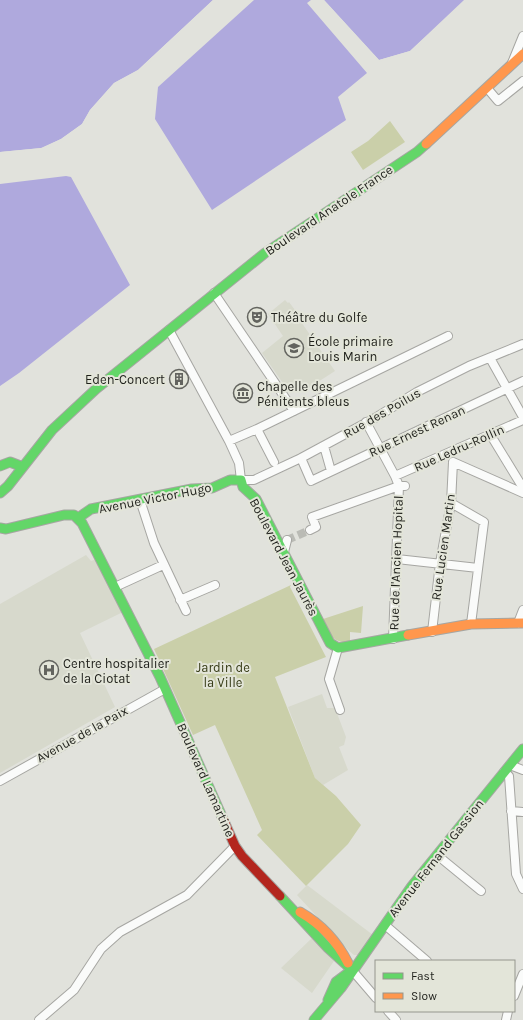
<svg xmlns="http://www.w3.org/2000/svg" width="523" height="1020" font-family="Karla,sans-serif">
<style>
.built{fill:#d7d9cc}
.green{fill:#cacfa9}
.water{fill:#afa9dd}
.pier{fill:#e1e2dc}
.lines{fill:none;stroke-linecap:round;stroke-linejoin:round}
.street-tunnel{stroke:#babbb5;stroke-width:8;stroke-dasharray:8 4;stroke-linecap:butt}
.street-casing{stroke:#a6a6a2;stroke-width:10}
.fast-casing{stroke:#a6a6a2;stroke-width:11}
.slow-casing{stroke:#a6a6a2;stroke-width:11}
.jam-casing{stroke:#a6a6a2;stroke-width:11}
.street{stroke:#fafbfa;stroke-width:8}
.fast{stroke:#63d668;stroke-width:9}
.slow{stroke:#ff974d;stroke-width:9}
.jam{stroke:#b3261e;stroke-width:9}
.labels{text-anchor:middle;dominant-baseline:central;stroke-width:4;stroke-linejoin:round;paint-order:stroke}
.street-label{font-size:13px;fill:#1f201b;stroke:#e3e5d9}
.poi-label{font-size:13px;fill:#1f201b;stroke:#e3e5d9;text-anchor:start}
.park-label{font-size:13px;fill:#373c17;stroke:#e3e5d9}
</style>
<rect width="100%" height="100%" fill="#e1e2dc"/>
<path class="built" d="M285 300 288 303 289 302 298 314 297 316 335 371 307 389 303 383 289 392 262 353 283 336 268 314Z
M86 555 91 561 97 559 123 612 80 633 115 707 0 773V604Z
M322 694 327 708H335L346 737 344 745 339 747 348 770 323 785 315 778 288 707Z
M307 885 373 935 359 955H354L347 949 297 895Z
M312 938 334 961 312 993 281 968Z"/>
<path class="green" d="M390 121 405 142 363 170 351 152 368 141Z
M291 585 290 587 326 657 275 677 315 778 336 796 361 825 348 844 306 886 257 835 262 830 215 725 193 735 154 649Z
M363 606 361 633 350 632V642C331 643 331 635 323 619Z"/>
<path class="water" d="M0 0H213L138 70 114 83 90 110 82 124 61 139 41 148 0 152Z
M254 0H311L307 3 367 73 338 97 346 120 212 210 155 119 158 87Z
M324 0H464L410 51 379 60Z
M66 176 71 177 130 285 19 373 0 386V184Z"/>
<path class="pier" d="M213 0H215L214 1 139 72 115 85 91 111 83 126 62 141 42 150 0 154V152L42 148 61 139 82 124 90 110 114 83 138 70Z
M322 0H324L379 60 410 51 466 0 411 53 379 62Z"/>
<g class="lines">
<path class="street-tunnel" d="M287 540 310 530"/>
<g class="street-casing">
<path id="street" d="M512 63 523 36
M487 88 498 101 523 81
M214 293 294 411
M169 330 229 441 239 463 241 480H254L301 458 375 418 417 392 469 366 523 344
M490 358 523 417
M366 422 395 476 399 486 393 639
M257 429 274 462
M490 434 523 488
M229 441 257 429 448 336
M324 446 331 471
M301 458 311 481 523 381
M453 462 523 493
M395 476 523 420
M140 500 154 543 186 611
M451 503 484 522 471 624
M310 530 316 527 312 517 399 486H405
M284 552 287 540
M397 559 478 568
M115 587 163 565
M180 600 215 585
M518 623 523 610
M432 632 440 563 451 503 453 462
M338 648 329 679 340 710
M510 765 523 770
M504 772 509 776 516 874 523 889
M0 781 165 689
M511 811 523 812
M437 855 481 891
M385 925 427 961
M352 970 376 998
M514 996 523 974
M388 1011 396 1020
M39 1020 74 990 101 949 120 932 187 895 235 846
M506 1020 508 1011"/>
</g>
<g class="fast-casing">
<path id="fast" d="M0 466 10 462 23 467
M0 493 8 486 52 430 96 389 265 253 417 152 426 144
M78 518 91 509 192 489 212 488 230 480H241L243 487 256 499 330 643 338 648 408 635
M0 528 6 529 64 515H74L82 523 160 677 223 819
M280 896 328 948 352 970
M328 1000 336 982 352 970
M314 1020 341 988 412 886 523 749"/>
</g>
<g class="slow-casing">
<path id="slow" d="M426 144 523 54
M408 635 471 624 523 623
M300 912C321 924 337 941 348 963"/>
</g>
<g class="jam-casing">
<path id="jam" d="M223 819 235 846 242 856 280 896"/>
</g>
<use href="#street" class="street"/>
<use href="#fast" class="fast"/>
<use href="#slow" class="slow"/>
<use href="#jam" class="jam"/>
</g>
<defs>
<g id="theatre-ring" transform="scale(1)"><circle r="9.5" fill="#e3e5d9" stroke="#63645f" stroke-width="1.5"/><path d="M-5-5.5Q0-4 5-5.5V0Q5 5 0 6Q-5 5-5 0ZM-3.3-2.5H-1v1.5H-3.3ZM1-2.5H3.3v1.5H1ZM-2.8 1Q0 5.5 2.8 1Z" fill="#63645f"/></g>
<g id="school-ring" transform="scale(1)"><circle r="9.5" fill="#e3e5d9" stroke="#63645f" stroke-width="1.5"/><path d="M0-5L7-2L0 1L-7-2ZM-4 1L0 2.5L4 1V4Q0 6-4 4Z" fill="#63645f"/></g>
<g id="building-ring" transform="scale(1)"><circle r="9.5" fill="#e3e5d9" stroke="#63645f" stroke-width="1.5"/><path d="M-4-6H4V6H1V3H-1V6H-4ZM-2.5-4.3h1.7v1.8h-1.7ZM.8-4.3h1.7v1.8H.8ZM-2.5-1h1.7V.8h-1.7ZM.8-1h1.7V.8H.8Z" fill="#63645f"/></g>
<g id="museum-ring" transform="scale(1)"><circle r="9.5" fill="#e3e5d9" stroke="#63645f" stroke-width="1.5"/><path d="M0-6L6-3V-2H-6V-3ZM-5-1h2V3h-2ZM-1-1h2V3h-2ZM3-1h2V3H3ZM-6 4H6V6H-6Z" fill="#63645f"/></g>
<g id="hospital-ring" transform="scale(1)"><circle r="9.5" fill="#e3e5d9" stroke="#63645f" stroke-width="1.5"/><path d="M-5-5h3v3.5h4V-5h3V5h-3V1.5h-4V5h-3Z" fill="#63645f"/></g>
</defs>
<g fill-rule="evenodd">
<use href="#theatre-ring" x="257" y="317"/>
<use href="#school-ring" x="294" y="348"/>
<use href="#building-ring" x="179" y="379"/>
<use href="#museum-ring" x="243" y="393"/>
<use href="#hospital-ring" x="49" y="670"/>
</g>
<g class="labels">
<g class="street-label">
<text transform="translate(329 210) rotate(-34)">Boulevard Anatole France</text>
<text transform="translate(382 413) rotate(-30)">Rue des Poilus</text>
<text transform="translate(417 431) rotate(-25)">Rue Ernest Renan</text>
<text transform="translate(459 448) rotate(-24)">Rue Ledru-Rollin</text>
<text transform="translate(155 498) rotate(-11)">Avenue Victor Hugo</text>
<text transform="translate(443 547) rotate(-82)">Rue Lucien Martin</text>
<text transform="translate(284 557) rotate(62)">Boulevard Jean Jaurès</text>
<text transform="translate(396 563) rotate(-88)">Rue de l'Ancien Hopital</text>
<text transform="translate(82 734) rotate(-29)">Avenue de la Paix</text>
<text transform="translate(206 780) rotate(66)">Boulevard Lamartine</text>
<text transform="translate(436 858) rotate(-52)">Avenue Fernand Gassion</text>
</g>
<g class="poi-label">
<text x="271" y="317">Théâtre du Golfe</text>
<text x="308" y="341">École primaire<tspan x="308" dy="15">Louis Marin</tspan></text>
<text x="165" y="379" text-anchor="end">Eden-Concert</text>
<text x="257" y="386">Chapelle des<tspan x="257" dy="15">Pénitents bleus</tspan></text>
<text x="63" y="663">Centre hospitalier<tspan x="63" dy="15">de la Ciotat</tspan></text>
</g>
<g class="park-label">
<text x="223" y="667">Jardin de<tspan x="223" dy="15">la Ville</tspan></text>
</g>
</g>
<rect x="375" y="960" width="140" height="52" fill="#e3e5d9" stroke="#95968d"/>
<rect x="383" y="973" width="20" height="6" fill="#63d668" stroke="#95968d"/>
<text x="411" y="980" font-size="12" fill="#1f201b">Fast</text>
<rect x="383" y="993" width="20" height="6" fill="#ff974d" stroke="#95968d"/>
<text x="411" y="1000" font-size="12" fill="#1f201b">Slow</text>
</svg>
